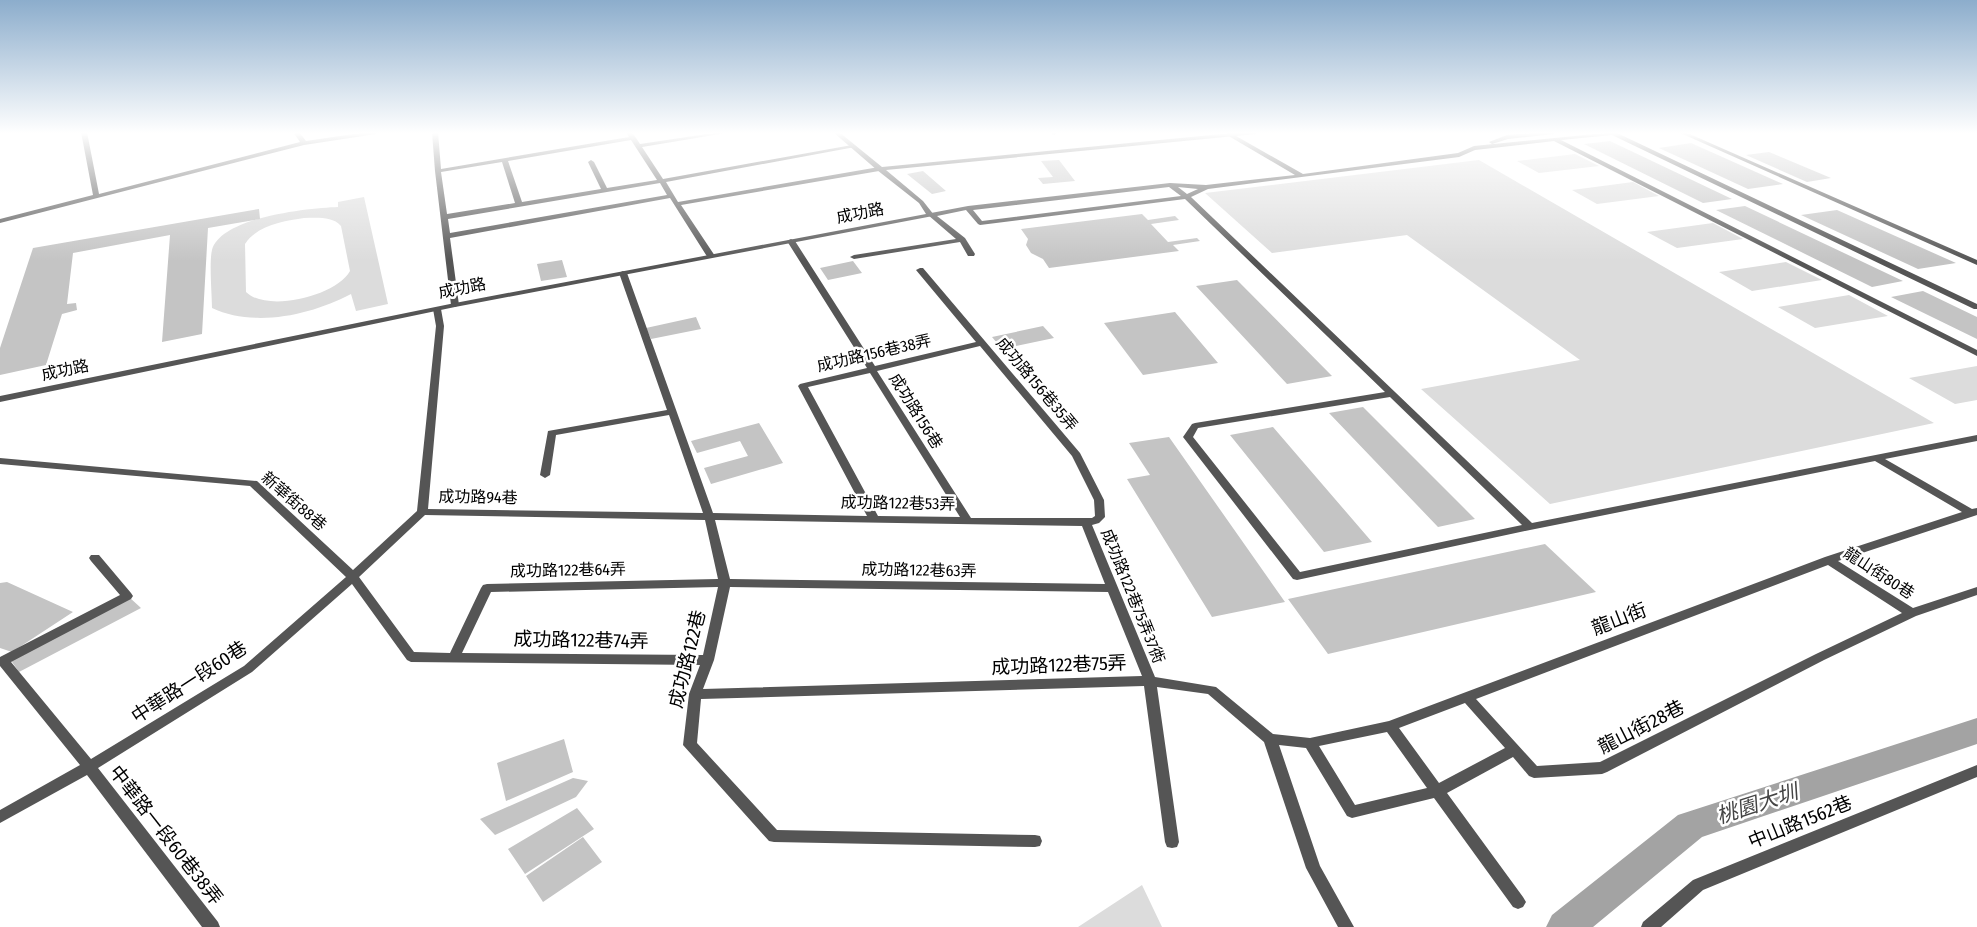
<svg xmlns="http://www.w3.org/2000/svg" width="1977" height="927" font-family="'Fira Sans Condensed','Noto Sans TC',sans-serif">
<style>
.green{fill:#dcdcdc;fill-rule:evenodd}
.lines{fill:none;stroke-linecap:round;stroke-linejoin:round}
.canal{fill:#a3a3a3;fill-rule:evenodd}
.building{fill:#c4c4c4}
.service{fill:#555;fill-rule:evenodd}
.minor{fill:#555;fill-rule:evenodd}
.labels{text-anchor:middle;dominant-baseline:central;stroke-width:5;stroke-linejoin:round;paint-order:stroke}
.street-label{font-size:16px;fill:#000;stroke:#fff}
.near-street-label{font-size:19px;fill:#000;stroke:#fff}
.near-water-label{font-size:21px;font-style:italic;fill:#444;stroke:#fff}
</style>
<rect width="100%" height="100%" fill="#fff"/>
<path class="green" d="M1575 154 1599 166 1539 173 1517 161Z
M1479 160 1934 423 1550 504 1421 389 1580 360 1407 235 1272 253 1205 193Z
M1633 182 1659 196 1597 204 1572 190Z
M364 197 388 304 356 311 351 294C311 315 255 328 212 308 212 294 209 263 212 250 221 217 309 208 338 207V202ZM304 218C317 218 332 216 341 226L350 271C336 296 267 313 246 292L245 244C257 225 284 221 304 218Z
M1713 223 1743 239 1677 248 1647 232Z
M1786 262 1822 280 1752 291 1719 272Z
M1849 295 1888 316 1815 328 1778 307Z
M1977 366V400L1955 404 1909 378Z
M1142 885 1162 927H1078Z"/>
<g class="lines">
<path class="canal" d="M1977 718V744L1702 837 1593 927H1546L1552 915 1678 815Z"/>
</g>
<path class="building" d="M1610 141 1732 199 1703 203 1584 144Z
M1691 143 1783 184 1748 189 1659 148Z
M1769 152 1831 178 1807 182 1746 155Z
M1059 160 1075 181 1043 184 1038 178 1053 177 1041 161Z
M923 171 946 191 932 194 907 174Z
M1745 206 1903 281 1872 287 1716 210Z
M259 209 260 219 208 228 202 334 162 342 170 235 73 253 67 304 76 303 77 310 62 314 46 365 0 375V348L33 248Z
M1837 210 1956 263 1918 269 1801 215Z
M1142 214 1148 220 1175 216 1179 220 1151 224 1168 242 1197 238 1200 241 1173 245 1179 251 1049 268 1043 259 1031 253 1026 245 1028 239 1021 229Z
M562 260 567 277 541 281 537 264Z
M853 261 862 273 828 280 820 268Z
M1237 280 1332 376 1287 384 1196 286Z
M1923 291 1977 317V339L1891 297Z
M1175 312 1218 363 1143 375 1104 323Z
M696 317 701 329 651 339 646 328Z
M1043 326 1054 338 1002 349 992 337Z
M1363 407 1475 519 1438 527 1329 413Z
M759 423 783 463 711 484 704 468 748 456 740 441 697 453 691 441Z
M1273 427 1372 542 1324 552 1230 435Z
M1169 437 1285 602 1212 617 1127 479 1150 475 1129 443Z
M1545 544 1596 592 1328 654 1288 599Z
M7 582 73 612 12 652 0 648V583Z
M129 597 141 608 19 672 10 659Z
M564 739 573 772 506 801 497 763Z
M573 778 588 781 576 797 495 835 480 819Z
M577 808 594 829 525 874 508 849Z
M583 837 602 862 543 902 526 876Z"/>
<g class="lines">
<path class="service" d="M432 132H438L441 169 629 137 626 132H632L640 144 720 132H732L642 147 663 179 852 145 855 147 666 182 678 202 879 167 882 169 879 171 681 205 715 256 711 258H708L670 198 450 238 459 305 455 307 451 305 435 171ZM631 140 657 180 607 188 594 162 591 160 588 162 601 189 522 202 508 161ZM502 162 515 203 447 214 441 172ZM660 183 667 195 450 233 448 219Z
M1049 132H1056L1057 133 1054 135Z
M1229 132 1303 174 1458 153 1474 146 1615 132 1977 304V309H1974L1612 135 1561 140 1977 350V356L1554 141 1475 150 1459 157 1208 189 1191 197 1532 523 1977 435V441L1885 459 1972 509 1977 508V515L1838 561 1913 608 1977 587V595L1916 616 1824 660 1607 772 1602 774 1534 778 1529 776 1513 757 1447 793 1523 897 1526 902 1523 907 1518 909 1513 907 1434 798 1352 818 1347 816 1306 748 1279 745 1320 866 1354 927H1338L1306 868 1264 742 1208 694 1157 687 1179 842 1177 847 1172 848 1167 847 1165 842 1144 686 701 699 697 743 777 830 1035 835 1040 836 1042 841 1040 846 1035 847 774 842 769 841 683 745 689 694 700 665 411 662 407 660 352 584 252 672 98 768 218 922 220 927H202L87 775 0 823V810L80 765 0 666V657L120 595 91 561 89 558 91 555H99L131 593 133 596 131 599 11 662 91 759 244 666 346 577 250 486 0 464V458L257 481 353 570 417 511 436 326 433 309 437 307 441 309 444 326 428 509 703 513 669 415 556 435 550 475 545 478 540 475 548 431 667 410 619 273 623 271 627 273 713 513 867 516 798 386 800 384 867 368 787 241 791 239 795 241 875 366 976 342 916 270 920 268H923L1080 453 1104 500 1105 517 1099 523 1092 525 1155 677 1216 687 1273 734 1310 738 1389 721 1825 557 1962 512 1875 461 1530 530 1297 580 1293 579 1183 437 1192 424 1195 423 1385 392 1185 199 980 225 978 224 966 210 937 216 965 238 975 254 974 256H968L960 242 854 259 850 257 854 255 956 239 928 215 931 213 968 206 1170 183 1206 185 1295 175 1227 135 1226 134ZM1169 187 1181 196 982 221 973 210ZM1178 187 1198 189 1187 194ZM980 346 1072 456 1094 500 1095 516 1092 518H971L877 371ZM870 373 960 517 878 516 808 387ZM1390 397 1522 525 1300 572 1193 437 1198 428ZM425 515 705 520 718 579 487 584 483 585 481 588 450 653 414 652 359 577ZM715 520 1082 526 1105 584 730 579ZM1828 565 1902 613 1816 654 1600 762 1537 766 1476 699ZM718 587 703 655 462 653 491 592ZM730 587 1108 592 1142 676 703 689 714 660ZM1465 703 1505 748 1439 783 1399 728ZM1387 732 1427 788 1355 805 1319 746Z
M1541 132H1557L1554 134 1508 139 1492 144 1489 142 1507 135Z
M1678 132H1685L1977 260V265Z
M1977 765V777L1703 890 1661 927H1641L1643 922 1693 880Z"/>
<path class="minor" d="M81 132H87L99 194 300 142 293 132H299L306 141 367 132H379L376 134 304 145 0 223V219L93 195Z
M833 132H839L882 167 1242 132H1259L1256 134 886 170 923 201 934 215 933 216 455 307 0 402V396L455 303 926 214 919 203 877 170Z"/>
</g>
<linearGradient id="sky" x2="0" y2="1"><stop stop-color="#8cadcc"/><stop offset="0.51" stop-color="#fff"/><stop offset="1" stop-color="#fff" stop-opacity="0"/></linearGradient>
<rect width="1977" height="261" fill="url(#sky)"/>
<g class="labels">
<g class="street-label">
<text transform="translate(860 213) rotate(-11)">成功路</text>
<text transform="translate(462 288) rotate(-11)">成功路</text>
<text transform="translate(874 353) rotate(-13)">成功路156巷38弄</text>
<text transform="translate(65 370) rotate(-12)">成功路</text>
<text transform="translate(1037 384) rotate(50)">成功路156巷35弄</text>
<text transform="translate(916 411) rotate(58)">成功路156巷</text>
<text transform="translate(478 497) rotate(1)">成功路94巷</text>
<text transform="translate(294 501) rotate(41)">新華街88巷</text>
<text transform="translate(898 503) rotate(1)">成功路122巷53弄</text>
<text transform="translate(568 570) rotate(-1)">成功路122巷64弄</text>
<text transform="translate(919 570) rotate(1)">成功路122巷63弄</text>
<text transform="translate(1879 573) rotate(33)">龍山街80巷</text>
<text transform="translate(1133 596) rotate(68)">成功路122巷75弄37衖</text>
</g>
<g class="near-street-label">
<text transform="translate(1619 619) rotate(-21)">龍山街</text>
<text transform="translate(581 640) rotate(1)">成功路122巷74弄</text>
<text transform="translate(687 659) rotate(-76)">成功路122巷</text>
<text transform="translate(1059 665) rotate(-2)">成功路122巷75弄</text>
<text transform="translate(189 682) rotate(-33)">中華路一段60巷</text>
<text transform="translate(1641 727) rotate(-27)">龍山街28巷</text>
<text transform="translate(1800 822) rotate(-22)">中山路1562巷</text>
<text transform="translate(166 835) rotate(52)">中華路一段60巷38弄</text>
</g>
<g class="near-water-label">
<text transform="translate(1757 804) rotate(-18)">桃園大圳</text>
</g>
</g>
</svg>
